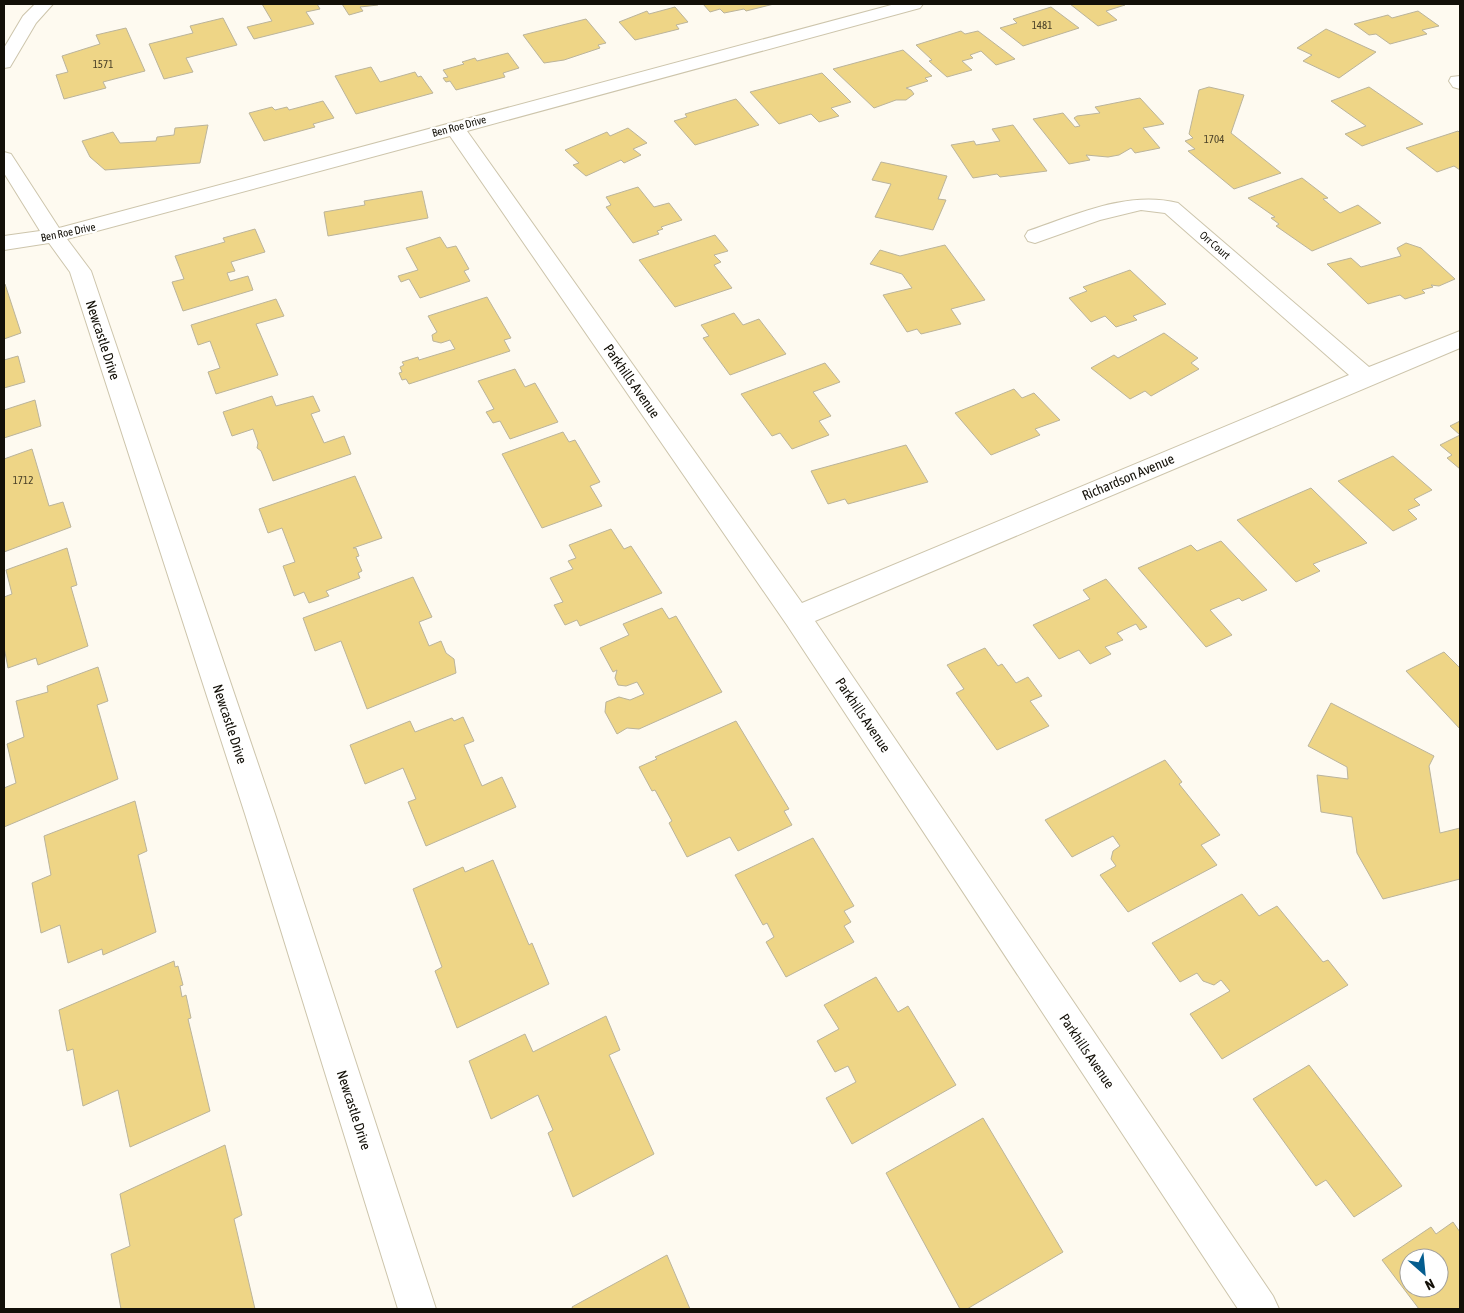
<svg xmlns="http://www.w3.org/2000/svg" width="1464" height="1313" font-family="'Asap Condensed',sans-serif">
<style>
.building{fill:#eed586;stroke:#bbb49b;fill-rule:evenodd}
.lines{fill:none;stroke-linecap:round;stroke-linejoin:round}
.minor-casing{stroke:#cdc5ac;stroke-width:2}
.minor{fill:#fff;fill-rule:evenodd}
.labels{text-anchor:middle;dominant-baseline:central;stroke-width:4.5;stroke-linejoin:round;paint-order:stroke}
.number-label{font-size:11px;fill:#4a4128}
.far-street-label{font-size:11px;fill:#131008;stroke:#fff}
.street-label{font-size:14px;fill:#131008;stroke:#fff}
</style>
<rect width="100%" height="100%" fill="#fefaf0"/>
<path class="building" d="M262 4H317L320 9 306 12 314 24 254 39 247 27 272 21Z
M342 4H377L378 5 360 7 363 11 349 15Z
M703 4H774L746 11 744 9 724 13 720 9 710 12Z
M1070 4H1123L1125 5 1106 11 1117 20 1098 26Z
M675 7 688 22 676 25 679 29 635 40 619 22 647 11 649 14Z
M1051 7 1079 28 1023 46 1000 28 1017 23 1013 19Z
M1418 11 1439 26 1422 30 1427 34 1390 44 1376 34 1369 35 1354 24 1388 15 1392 18Z
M223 18 237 45 186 58 193 72 164 79 149 44 193 33 190 26Z
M586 19 606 43 598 45 600 48 564 60 544 63 523 35Z
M126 28 145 71 103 82 106 88 64 99 56 75 68 72 62 56 100 44 96 35Z
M1326 29 1376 52 1339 78 1303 61 1312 55 1297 48Z
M961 31 965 34 978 31 1015 59 996 65 981 51 970 55 973 58 962 61 972 70 947 77 929 61 932 60 916 45Z
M903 50 932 76 925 78 928 81 906 88 911 90 914 94 906 100H896L874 108 833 69Z
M508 53 519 68 503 73 505 77 456 90 450 81 446 82 443 78 448 77 443 70 464 64 462 62 475 58 477 61Z
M371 67 380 82 415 72 418 77 421 76 433 93 356 114 335 76Z
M822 73 851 102 831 108 839 116 819 122 811 114 779 124 750 92Z
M1209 87 1244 95 1231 133 1281 173 1234 189 1188 151 1195 149 1185 141 1193 138 1189 134 1199 90Z
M1369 87 1423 124 1362 146 1345 134 1366 126 1331 101Z
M1140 98 1164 124 1143 128 1160 148 1135 153 1131 148 1119 155 1108 157 1086 155 1090 160 1069 164 1033 119 1063 113 1075 127 1080 126 1074 118 1077 116 1100 113 1095 107Z
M736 99 759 125 695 145 674 121 687 117 685 114Z
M323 101 334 118 313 124 315 127 264 141 249 113 272 107 275 110 287 107 289 110Z
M208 125 200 163 105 170 90 157 82 141 113 132 120 143 156 141 157 137 174 135 175 128Z
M1013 125 1047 171 1000 177 997 174 973 178 951 145 974 141 976 145 1000 141 992 129Z
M628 128 647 143 633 149 641 155 624 163 621 160 586 176 573 165 579 163 565 150 607 132 610 136Z
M1458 131 1460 133V170L1454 166 1437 172 1406 148Z
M881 162 947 176 938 199 946 200 933 230 875 217 891 184 872 180Z
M1302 178 1328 198 1323 199 1340 213 1358 205 1381 223 1312 251 1276 226 1279 224 1271 218 1275 217 1248 198Z
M638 187 654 207 669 203 682 220 661 227 663 229 657 231 659 234 633 243 606 207 611 205 606 197Z
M422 191 428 218 328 236 324 212 365 205 364 201Z
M255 229 265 252 231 262 235 271 227 273 230 281 248 276 253 290 183 311 172 282 184 279 175 256 225 242 223 238Z
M715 235 728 251 714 255 721 262 714 265 732 288 675 307 639 260Z
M440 237 447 248 456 246 469 269 464 271 470 281 420 298 409 279 401 282 398 276 418 270 406 248Z
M1406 243 1421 248 1455 279 1439 286 1431 285 1433 287 1422 290 1425 293 1405 299 1400 295 1368 304 1327 264 1351 258 1361 267 1401 256 1397 248Z
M945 245 985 300 951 309 961 324 921 334 917 329 907 332 883 295 912 288 902 274 870 264 880 250 900 256Z
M1130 270 1166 304 1133 316 1137 320 1116 327 1105 316 1091 322 1069 298 1087 291 1083 287Z
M5 284 21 333 4 339V285Z
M487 297 511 338 504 340 510 351 409 384 406 379 402 380 399 373 402 372 400 367 404 365 402 362 418 357 419 360 455 349 450 340 441 343 433 341 432 335 437 332 428 316Z
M276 299 284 316 256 324 278 375 216 394 208 372 220 368 210 341 198 345 191 325Z
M734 313 743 325 759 319 786 354 730 375 703 338 709 336 701 325Z
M1164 333 1198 358 1191 363 1199 369 1151 396 1145 391 1130 399 1091 368 1114 355 1118 358Z
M18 356 25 382 4 388V360Z
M825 363 840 382 813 392 831 416 819 421 829 435 792 449 780 433 772 436 741 394Z
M515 369 525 387 535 383 558 422 510 439 500 421 493 423 486 412 494 409 478 381Z
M1014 389 1022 398 1034 393 1060 420 1035 429 1040 435 991 455 955 413Z
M272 396 276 406 313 396 320 411 311 414 324 443 344 436 351 454 273 481 261 451 257 448 258 443 253 429 232 436 223 412Z
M35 400 41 426 4 438V410Z
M1460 421V435L1450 426Z
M563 432 569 442 575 440 600 482 590 486 602 506 542 528 502 454Z
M1460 435V469L1447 458 1452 455 1440 445Z
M906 445 928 482 848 504 845 499 828 504 811 471Z
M32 449 49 506 63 502 71 527 4 552V459Z
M1393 456 1432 490 1414 499 1420 505 1408 510 1417 519 1393 531 1338 481Z
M355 476 382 538 353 548H356L359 556 356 557 362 571 358 573 360 578 326 591 329 596 309 603 304 592 294 596 283 566 295 562 282 528 268 533 259 509Z
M1311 488 1367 543 1313 564 1320 571 1296 582 1237 520Z
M611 529 624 549 631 546 662 593 580 626 577 620 565 625 554 605 563 602 550 578 573 569 568 561 576 558 569 545Z
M1221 541 1267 590 1242 601 1239 598 1210 610 1232 635 1206 647 1138 568 1191 545 1197 551Z
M67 548 77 585 71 587 88 646 38 665 36 658 8 668 4 647V597L12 594 6 570Z
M413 577 432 617 419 622 429 646 441 641 446 653 454 659 456 673 367 709 341 641 315 651 303 618Z
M1106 579 1147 627 1140 630 1136 624 1117 633 1123 640 1105 647 1111 654 1090 664 1079 650 1059 659 1033 625 1090 599 1083 590Z
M662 608 669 619 676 616 722 692 639 729 627 728 617 734 605 712 606 702 619 697 630 700 644 694 637 682 626 686 618 685 615 678 617 670 613 672 600 648 629 635 623 624Z
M985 648 998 666 1002 664 1016 683 1028 677 1042 696 1030 701 1049 726 997 750 956 693 964 689 947 665Z
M1444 652 1460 668V729L1406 671Z
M98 667 108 701 97 705 118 779 4 827V788L16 783 7 744 24 737 16 701 48 692 47 686Z
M1331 703 1434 756 1429 766 1440 833 1460 828V879L1383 899 1357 853 1352 817 1321 812 1317 775 1348 779 1347 767 1308 746Z
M463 717 474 741 464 745 482 786 502 777 516 807 426 846 408 802 416 799 403 768 365 784 350 745 410 721 415 732 452 718 454 721Z
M736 721 789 809 784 811 792 825 738 851 730 837 687 857 669 823 672 821 655 790 652 791 639 767 657 759 655 757Z
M1165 760 1182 782 1179 784 1220 835 1201 845 1217 865 1128 912 1100 875 1116 866 1111 859 1113 851 1120 846 1113 836 1072 857 1045 820Z
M135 801 147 851 138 855 156 932 103 955 102 949 68 963 60 925 41 933 32 883 51 875 44 836Z
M813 838 854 906 844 911 851 922 844 926 854 942 786 977 766 942 774 937 767 923 763 925 735 875Z
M493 860 529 945 532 943 549 984 457 1028 435 971 442 967 413 889 463 867 465 872Z
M1242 894 1259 916 1277 906 1323 962 1328 960 1348 985 1222 1059 1190 1014 1230 991 1221 980 1214 985 1203 981 1197 973 1180 982 1152 943Z
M174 961 175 967 178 966 183 985 180 986 182 997 186 995 191 1018 188 1019 210 1111 130 1147 118 1090 83 1106 73 1049 67 1051 59 1010Z
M876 977 898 1012 908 1006 956 1085 852 1144 826 1098 856 1082 848 1066 835 1072 817 1041 839 1029 824 1005Z
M606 1016 620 1050 609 1055 654 1154 573 1197 548 1133 553 1130 538 1095 491 1119 469 1061 525 1034 533 1052Z
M1309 1065 1402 1186 1354 1217 1326 1180 1316 1186 1253 1099Z
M983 1118 1063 1252 967 1309H960L886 1173Z
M225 1145 242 1215 234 1219 255 1309H121L111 1254 130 1246 120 1194Z
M1453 1222 1460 1232V1309H1419L1382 1260 1431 1227 1436 1234ZM1409 1258H1439V1288H1409Z
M667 1255 690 1309H573L572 1307Z"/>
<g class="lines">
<g class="minor-casing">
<path id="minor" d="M35 4H53L36 23 10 67 4 68V48L23 16Z
M895 4H923L920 8 467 131 802 603 1349 375 1165 213 1141 210 1100 220 1035 243 1028 241 1025 236 1028 231C1075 215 1128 190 1178 203L1369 367 1460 331V348L815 621 1273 1296 1279 1309H1238L787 625 450 136 67 239 91 271 275 814 436 1309H398L245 814 70 272 49 243 4 250V236L40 231 4 173V152L11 154 59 228Z
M1460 76V89L1453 87 1449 81 1451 77Z"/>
</g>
<use href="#minor" class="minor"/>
</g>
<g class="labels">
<g class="number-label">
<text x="1042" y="25">1481</text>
<text x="103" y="64">1571</text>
<text x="1214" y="139">1704</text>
<text x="23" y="480">1712</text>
</g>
<g class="far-street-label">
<text transform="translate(459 126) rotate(-15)">Ben Roe Drive</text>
<text transform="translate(68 232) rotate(-12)">Ben Roe Drive</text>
<text transform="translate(1215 245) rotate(41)">Orr Court</text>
</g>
<g class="street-label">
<text transform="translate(103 340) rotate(72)">Newcastle Drive</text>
<text transform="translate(632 381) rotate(55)">Parkhills Avenue</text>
<text transform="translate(1128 477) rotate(-23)">Richardson Avenue</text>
<text transform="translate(863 715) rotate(56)">Parkhills Avenue</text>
<text transform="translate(230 724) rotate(72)">Newcastle Drive</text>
<text transform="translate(1087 1051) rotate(56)">Parkhills Avenue</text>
<text transform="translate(354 1110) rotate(72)">Newcastle Drive</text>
</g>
</g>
<rect width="1464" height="1313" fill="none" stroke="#131008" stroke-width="10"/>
<g transform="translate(1424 1273) rotate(153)"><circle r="24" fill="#ffffff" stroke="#a19f9c"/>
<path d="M0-4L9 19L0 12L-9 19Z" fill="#045d8f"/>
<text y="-8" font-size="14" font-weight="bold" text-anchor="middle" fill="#131008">N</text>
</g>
</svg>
